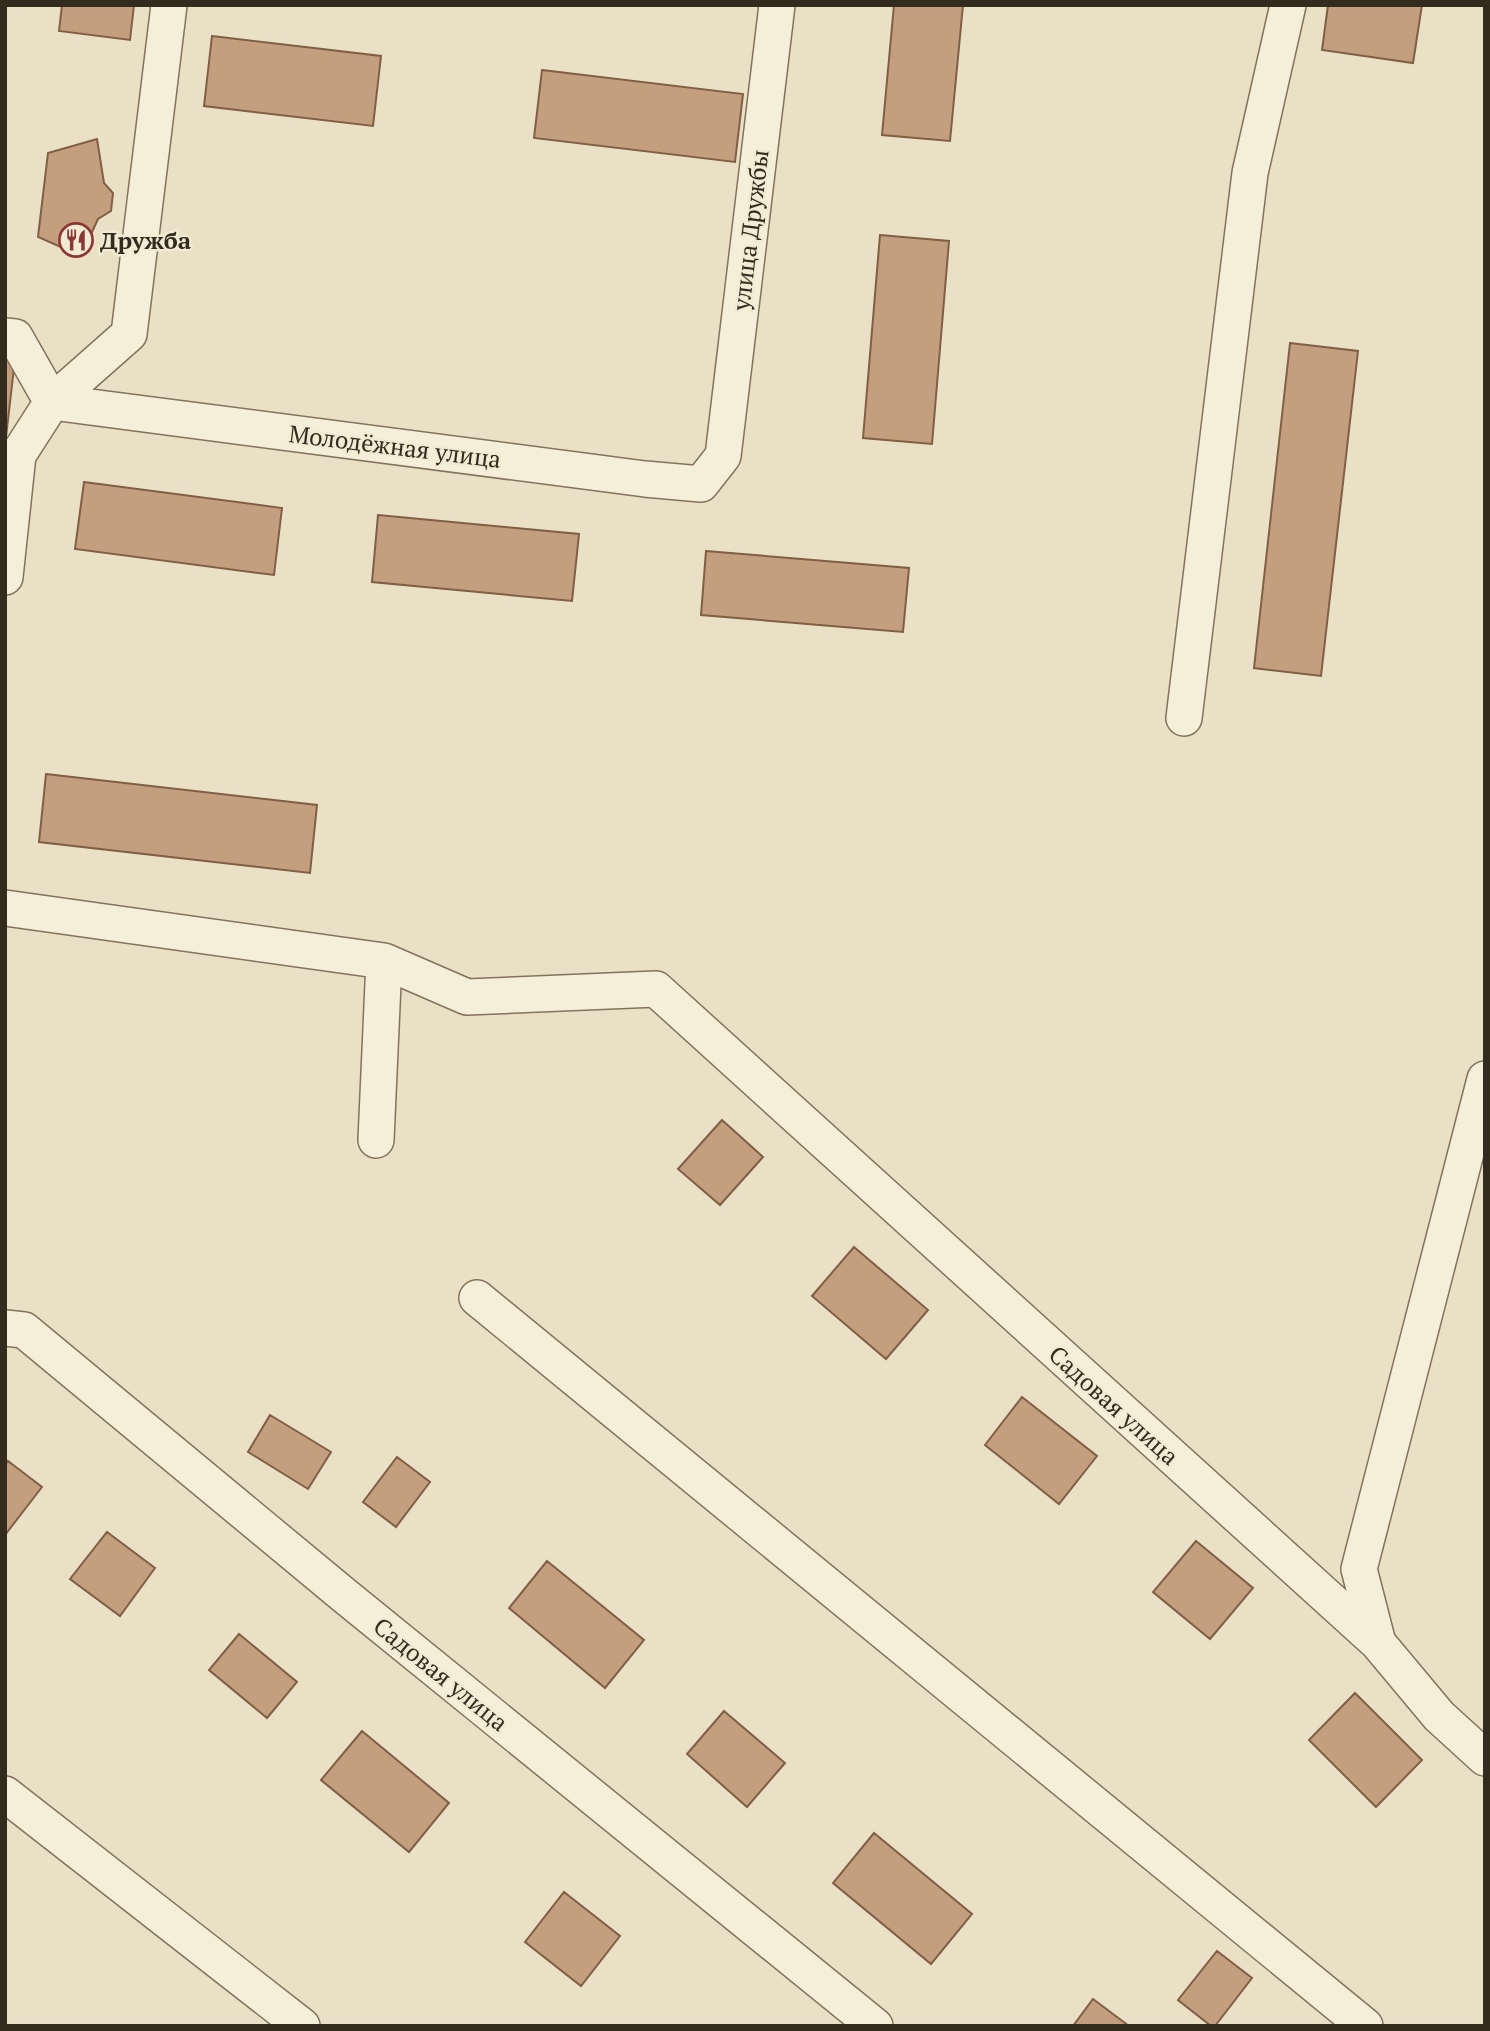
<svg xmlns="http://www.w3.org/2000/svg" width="1490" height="2031" font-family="'PT Serif',serif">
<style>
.building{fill:#c49f7f;stroke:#805f45;stroke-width:2}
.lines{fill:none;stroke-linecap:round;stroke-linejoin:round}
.minor-casing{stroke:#83735d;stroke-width:38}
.minor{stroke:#f5eed8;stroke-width:35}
.labels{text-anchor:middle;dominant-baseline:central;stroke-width:5;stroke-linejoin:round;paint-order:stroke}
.street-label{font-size:24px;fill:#342b1f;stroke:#f2ebd4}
.poi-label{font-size:24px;font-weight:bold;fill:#342b1f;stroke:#f2ebd4;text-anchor:start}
</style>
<rect width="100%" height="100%" fill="#eae0c5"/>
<path class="building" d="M62 5H134L130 40 59 31Z
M894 5H963L950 141 882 135Z
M1328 5H1422L1413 63 1322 50Z
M212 36 381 56 373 126 204 106Z
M542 70 743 94 735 162 534 138Z
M97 139 104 183 113 193 111 211 98 219 81 256 38 237 48 153Z
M880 235 949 241 932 444 863 438Z
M1290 343 1358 351 1321 676 1254 668Z
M5 358 15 359 5 446Z
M84 482 282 508 274 575 75 549Z
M378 515 579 534 572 601 372 582Z
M706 551 909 568 903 632 701 615Z
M46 774 317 805 310 873 39 842Z
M722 1120 763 1157 720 1205 678 1169Z
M854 1247 928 1310 886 1359 812 1296Z
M1022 1397 1097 1456 1059 1504 985 1445Z
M270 1415 331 1452 308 1489 248 1452Z
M397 1457 430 1482 396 1527 363 1502Z
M8 1461 42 1487 5 1535V1465Z
M107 1532 155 1568 120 1616 70 1579Z
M1196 1541 1253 1588 1210 1639 1153 1592Z
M547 1561 644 1640 605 1688 509 1608Z
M239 1634 297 1682 267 1718 209 1670Z
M1355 1693 1422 1760 1376 1807 1309 1740Z
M724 1711 785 1763 747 1807 687 1754Z
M362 1731 449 1803 409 1852 321 1780Z
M874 1833 972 1914 931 1964 833 1883Z
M564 1892 620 1936 581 1986 525 1942Z
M1217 1951 1252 1978 1215 2026H1211L1178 2000Z
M1093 1999 1129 2026H1073Z"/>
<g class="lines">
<g class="minor-casing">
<path id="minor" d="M5 336 15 337 52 402 645 479 701 484 723 456 777 5
M5 577 18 455 52 402 129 334 169 5
M1184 718 1250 173 1288 5
M5 908 384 961 376 1140
M384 961 467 997 656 989 1378 1643 1439 1716 1485 1758
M477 1298 1365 2026
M5 1328 24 1330 345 1596 875 2026
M1378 1643 1359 1569 1485 1079
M5 1794 302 2026"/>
</g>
<use href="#minor" class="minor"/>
</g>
<defs>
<g id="restaurant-ring" transform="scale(1.75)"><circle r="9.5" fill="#f2ebd4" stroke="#8c3733" stroke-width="1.5"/><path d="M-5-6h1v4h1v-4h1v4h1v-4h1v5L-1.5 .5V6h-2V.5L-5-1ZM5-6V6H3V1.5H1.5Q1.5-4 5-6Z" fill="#8c3733"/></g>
</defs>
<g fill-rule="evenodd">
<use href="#restaurant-ring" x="76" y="240"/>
</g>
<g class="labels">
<g class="street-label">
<text transform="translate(750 230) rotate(-83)">улица Дружбы</text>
<text transform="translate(395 446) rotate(7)">Молодёжная улица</text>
<text transform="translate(1114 1405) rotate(42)">Садовая улица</text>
<text transform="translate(441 1674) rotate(39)">Садовая улица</text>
</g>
<g class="poi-label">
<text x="100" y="240">Дружба</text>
</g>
</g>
<rect width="1490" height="2031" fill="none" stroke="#342b1f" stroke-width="14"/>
</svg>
